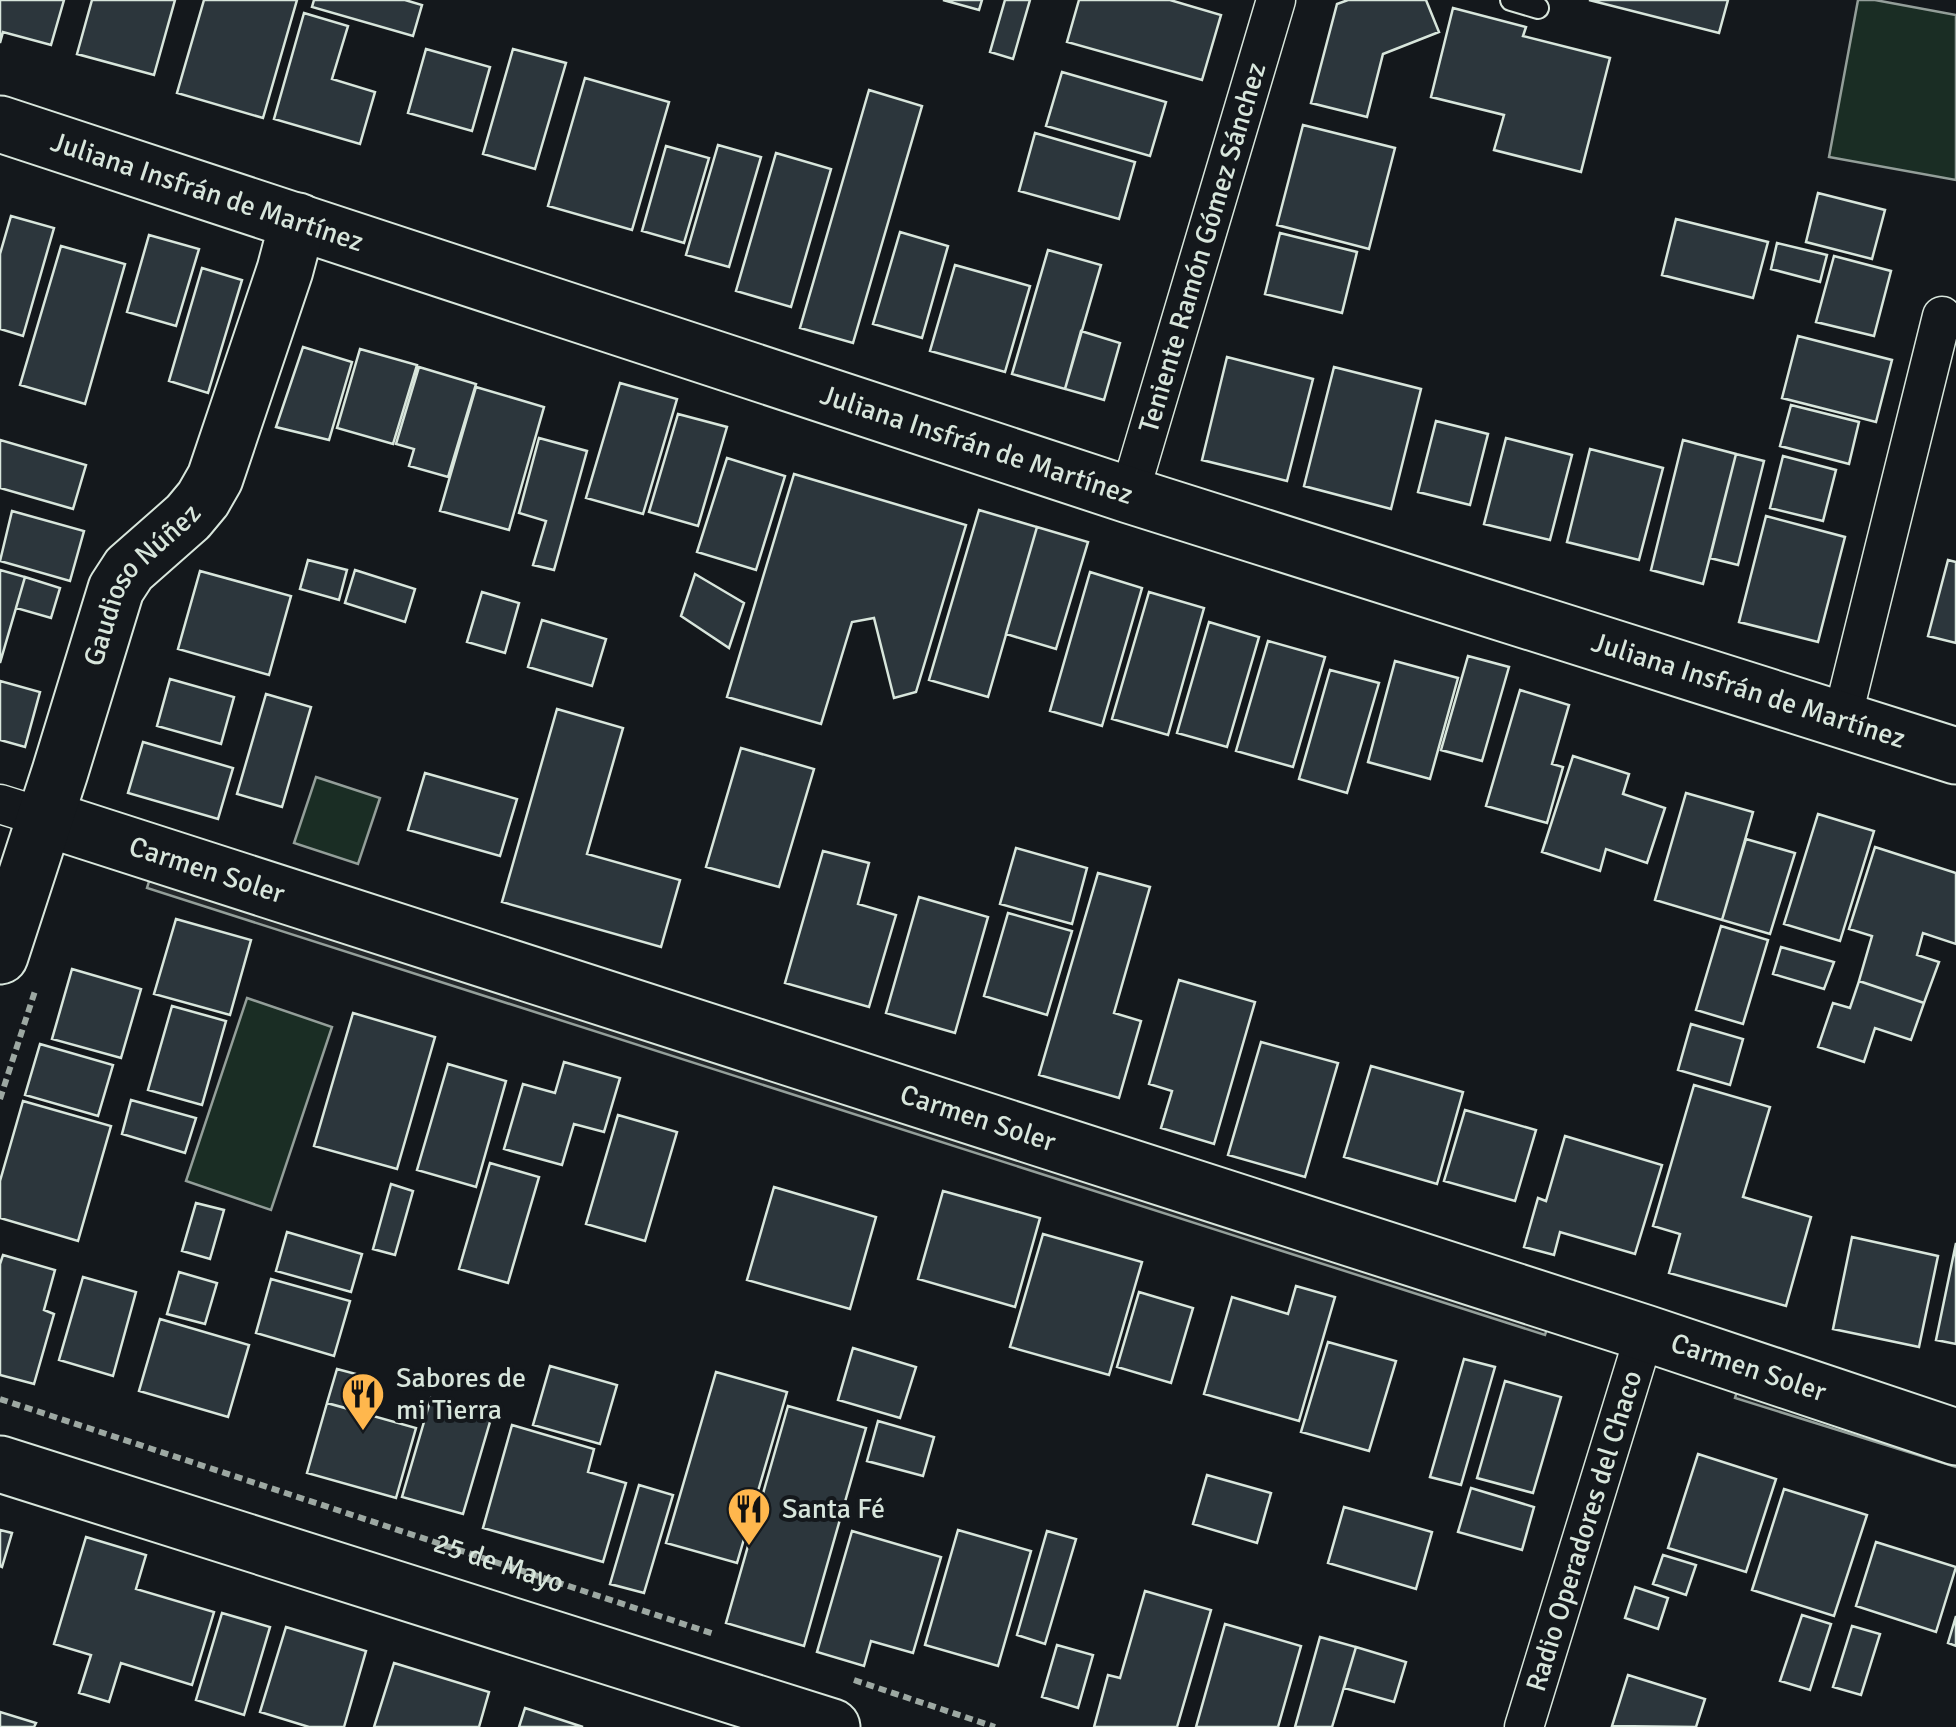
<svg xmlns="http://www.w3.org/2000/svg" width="1956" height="1727" font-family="Signika,sans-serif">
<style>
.green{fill:#1a2d24;stroke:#939e99;stroke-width:2.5}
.parking{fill:#24282b;stroke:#939e99;stroke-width:2.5}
.building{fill:#2c363c;stroke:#d8e6dc;stroke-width:2.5}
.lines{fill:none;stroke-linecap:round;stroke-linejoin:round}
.lane-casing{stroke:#d8e6dc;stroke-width:24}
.street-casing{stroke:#d8e6dc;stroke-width:41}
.secondary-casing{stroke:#d8e6dc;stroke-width:59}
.path{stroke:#9da8a2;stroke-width:6;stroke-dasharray:8 5;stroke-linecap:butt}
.lane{stroke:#14181c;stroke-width:20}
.street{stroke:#14181c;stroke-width:38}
.secondary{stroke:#14181c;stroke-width:55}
.labels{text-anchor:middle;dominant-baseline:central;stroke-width:8;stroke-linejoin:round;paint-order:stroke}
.street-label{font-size:28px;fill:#d8e6dc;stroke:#14181c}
.poi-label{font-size:28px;fill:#d8e6dc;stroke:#14181c;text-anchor:start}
</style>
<rect width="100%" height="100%" fill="#14181c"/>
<path class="green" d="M1858 0H1875L1956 15V180L1829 157Z
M316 777 380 798 358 864 294 843Z
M247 998 332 1027 271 1210 186 1181Z"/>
<path class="parking" d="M151 875 1549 1322 1545 1335 147 888Z
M1738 1388 1956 1456V1467L1735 1398Z"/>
<path class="building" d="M0 0H64L51 45 3 32 0 43Z
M92 0H175L154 75 77 54Z
M204 0H297L263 118 177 93Z
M314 0H405L422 5 413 36 312 7Z
M943 0H982L979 10Z
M1005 0H1030L1013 59 990 52Z
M1079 0H1170L1221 15 1202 80 1067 42Z
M1348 0H1426L1439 32 1383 54 1367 117 1311 103 1337 4Z
M1589 0H1728L1719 33Z
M1453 8 1526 27 1523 36 1610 58 1581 172 1494 150 1504 115 1431 97Z
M304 13 348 26 332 79 375 92 360 144 274 119Z
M426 49 490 67 472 131 408 113Z
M513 49 566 63 535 169 483 154Z
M1062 72 1166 102 1150 156 1046 126Z
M585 78 669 102 632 230 548 206Z
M869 90 922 106 853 343 800 328Z
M1303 125 1395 148 1369 249 1277 225Z
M1035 133 1135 162 1119 219 1019 191Z
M718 145 761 157 729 267 686 255Z
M666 146 709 158 684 243 642 231Z
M776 153 831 169 791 307 736 291Z
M1818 193 1885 210 1872 259 1806 242Z
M11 216 54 228 23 336 0 329V254Z
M1676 219 1768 242 1753 298 1662 275Z
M900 232 948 246 922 338 873 324Z
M1280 233 1357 252 1342 313 1265 294Z
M149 235 199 249 176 326 127 312Z
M1777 243 1827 255 1820 282 1771 269Z
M61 246 125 264 85 404 20 385Z
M1048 250 1101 265 1065 389 1012 374Z
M1834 256 1891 271 1874 336 1816 322Z
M955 265 1030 286 1005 372 930 351Z
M202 268 242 280 208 393 169 381Z
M1081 331 1120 343 1104 400 1065 389Z
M1798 336 1892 360 1876 422 1782 398Z
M303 347 352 362 329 440 276 427Z
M360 349 417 365 393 444 337 428Z
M1227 357 1313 379 1287 481 1202 460Z
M419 367 476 384 448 477 409 466 414 449 396 444Z
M1334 367 1421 389 1391 509 1304 486Z
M620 383 677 399 643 514 586 498Z
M476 387 544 407 509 530 440 511Z
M1791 405 1859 422 1849 464 1780 446Z
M678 414 727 427 698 526 649 512Z
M1436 421 1488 434 1470 505 1418 492Z
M539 438 587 451 554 570 533 565 546 521 519 513Z
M1506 438 1572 455 1550 540 1484 524Z
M0 440 86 465 73 509 0 488Z
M1683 440 1736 454 1703 584 1651 570Z
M1590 449 1663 468 1639 560 1567 542Z
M1736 454 1764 461 1738 565 1710 558Z
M1783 456 1836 470 1823 521 1770 508Z
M727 458 785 476 756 570 697 552Z
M794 474 966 525 916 692 894 698 874 618 852 622 821 724 727 697Z
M979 510 1037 527 988 697 929 680Z
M12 511 84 531 70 581 0 561Z
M1766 516 1845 537 1818 642 1739 622Z
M1037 527 1088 542 1056 649 1006 634Z
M308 560 347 570 339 600 300 589Z
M1948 560 1956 562V643L1928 636Z
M0 570 25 577 0 663Z
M355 570 415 589 405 622 345 603Z
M200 571 291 596 269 675 178 649Z
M1090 572 1142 588 1102 726 1050 711Z
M695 574 744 603 729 648 681 616Z
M25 577 60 588 51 618 16 608Z
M482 592 519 603 505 653 467 642Z
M1149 592 1204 608 1168 735 1112 719Z
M542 620 606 639 592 686 528 667Z
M1209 622 1259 637 1227 747 1177 733Z
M1268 641 1325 657 1293 767 1236 751Z
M1468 656 1509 667 1482 761 1441 750Z
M1395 661 1458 678 1430 779 1368 762Z
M1330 670 1379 683 1347 793 1299 779Z
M170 679 234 697 221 744 157 726Z
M0 681 40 692 25 747 0 740Z
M1520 690 1569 705 1552 764 1563 767 1547 823 1486 806Z
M266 694 311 707 282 807 237 794Z
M557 709 623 728 587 854 680 880 661 947 502 902Z
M143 742 233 768 218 819 128 793Z
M741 748 814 769 779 887 706 867Z
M1573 756 1629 774 1623 794 1665 808 1647 863 1606 849 1600 871 1542 852Z
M425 773 517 799 500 856 408 830Z
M1686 793 1753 812 1722 920 1655 900Z
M1818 814 1874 831 1840 941 1784 924Z
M1746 839 1795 853 1770 934 1722 920Z
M1875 847 1956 873V944L1923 933 1917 955 1939 962 1924 1003 1859 981 1872 936 1849 929Z
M1016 848 1087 868 1072 924 1000 904Z
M823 851 869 863 858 904 896 915 869 1007 785 983Z
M1098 873 1150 887 1114 1013 1141 1021 1119 1098 1039 1075Z
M919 897 988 917 955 1033 886 1013Z
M1008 913 1072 931 1047 1015 984 996Z
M176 919 251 940 230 1015 154 994Z
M1721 926 1768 940 1743 1024 1696 1010Z
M1781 947 1834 962 1824 989 1773 974Z
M72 969 141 989 121 1058 52 1039Z
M1179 980 1255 1002 1214 1144 1161 1128 1172 1091 1149 1084Z
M1859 981 1924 1003 1911 1040 1875 1028 1864 1062 1818 1047 1833 1003 1850 1008Z
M172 1006 226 1021 202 1105 148 1090Z
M353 1013 435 1037 397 1169 314 1146Z
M1691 1024 1743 1039 1730 1085 1678 1070Z
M1261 1042 1338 1063 1305 1177 1228 1155Z
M40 1044 113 1065 98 1116 25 1095Z
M564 1062 620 1078 604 1132 574 1124 562 1165 504 1149 523 1084 555 1093Z
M448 1064 506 1081 476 1187 417 1170Z
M1371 1066 1463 1092 1437 1184 1344 1157Z
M1694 1085 1770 1107 1743 1197 1811 1217 1786 1306 1669 1273 1680 1234 1653 1226Z
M131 1100 196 1118 185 1153 122 1134Z
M23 1101 111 1126 78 1241 0 1218V1181Z
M1465 1110 1536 1130 1515 1201 1444 1181Z
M618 1115 677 1132 645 1241 586 1224Z
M1565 1136 1662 1165 1635 1254 1560 1232 1554 1255 1524 1247 1538 1198 1546 1201Z
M490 1163 539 1177 508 1283 459 1269Z
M391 1184 413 1191 395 1255 373 1249Z
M774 1187 876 1217 850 1309 747 1280Z
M943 1191 1040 1218 1015 1307 918 1279Z
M196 1203 224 1210 210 1259 182 1251Z
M287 1232 362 1254 351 1292 276 1271Z
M1043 1234 1142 1262 1109 1375 1010 1347Z
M1852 1237 1938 1256 1919 1347 1833 1329Z
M1956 1243V1344L1936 1340Z
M3 1255 55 1270 44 1310 54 1314 34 1384 0 1375V1264Z
M179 1272 217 1283 205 1324 167 1314Z
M83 1277 136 1292 113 1376 59 1360Z
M271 1279 350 1301 334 1356 256 1333Z
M1296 1286 1335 1297 1299 1421 1204 1394 1232 1297 1288 1314Z
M1139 1292 1193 1308 1171 1383 1117 1367Z
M160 1319 249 1345 228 1417 139 1391Z
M1328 1342 1396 1361 1369 1451 1301 1432Z
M853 1348 916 1367 900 1418 838 1400Z
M1464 1359 1495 1367 1461 1485 1430 1477Z
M550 1366 617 1385 600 1444 533 1425Z
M337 1369 375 1379 364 1413 327 1403Z
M716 1372 787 1392 737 1563 666 1543Z
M1505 1381 1561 1397 1533 1493 1477 1478Z
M431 1398 492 1415 463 1514 402 1497Z
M327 1403 416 1428 396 1498 307 1473Z
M788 1406 866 1428 804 1646 726 1623Z
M878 1421 934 1437 923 1476 867 1461Z
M512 1425 594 1449 588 1472 626 1483 603 1562 483 1528Z
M1698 1454 1776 1479 1746 1572 1668 1548Z
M1207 1475 1271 1493 1257 1543 1193 1524Z
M639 1485 673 1495 644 1593 610 1584Z
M1471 1488 1534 1507 1522 1550 1458 1532Z
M1784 1489 1867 1515 1834 1616 1752 1590Z
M1344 1507 1432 1532 1416 1589 1328 1563Z
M0 1530 12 1533 2 1567 0 1566Z
M958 1530 1031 1551 998 1666 925 1645Z
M852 1531 941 1557 913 1653 871 1641 864 1666 817 1652Z
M1047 1531 1076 1539 1045 1644 1017 1635Z
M86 1537 146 1555 136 1589 214 1612 192 1685 121 1663 109 1702 79 1693 91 1655 54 1644Z
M1876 1542 1956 1567 1936 1632 1856 1606Z
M1663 1555 1696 1565 1686 1595 1653 1584Z
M1635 1587 1668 1598 1658 1629 1625 1618Z
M1145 1591 1211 1610 1177 1727H1094L1108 1675 1120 1678Z
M222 1613 270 1627 244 1715 196 1700Z
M1802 1615 1831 1624 1810 1690 1780 1681Z
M1956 1616V1646L1948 1643Z
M1225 1624 1301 1646 1278 1727H1196Z
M1852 1626 1880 1634 1861 1695 1833 1687Z
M286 1627 366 1651 344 1727H309L260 1712Z
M1320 1637 1356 1647 1332 1727H1295Z
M1057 1645 1093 1655 1078 1708 1042 1697Z
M1356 1647 1406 1662 1394 1702 1344 1688Z
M394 1663 489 1692 479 1727H374Z
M1628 1675 1705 1699 1696 1727 1612 1726Z
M525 1708 583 1727H519Z
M0 1712 36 1723 34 1727H0Z"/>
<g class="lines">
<g class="lane-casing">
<path id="lane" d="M1511 0 1538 8"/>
</g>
<g class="street-casing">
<g id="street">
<path id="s2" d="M1129 495 1276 0"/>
<path d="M1842 719 1942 316"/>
<path d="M0 804 45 818"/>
<path id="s3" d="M1524 1727 1645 1333"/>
</g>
</g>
<g class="secondary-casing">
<g id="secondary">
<path id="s4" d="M0 124 1129 495 1956 756"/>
<path id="s5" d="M45 818 1645 1333 1956 1437"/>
<path id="s6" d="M0 956 60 772 116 589 129 569 188 517 203 499 215 478 285 270 298 221"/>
<path d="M0 1464 832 1727"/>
</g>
</g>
<g class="path">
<path d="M0 1099 35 991"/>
<path id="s1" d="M0 1399 714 1634"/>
<path d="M854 1680 995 1727"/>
</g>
<use href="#lane" class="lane"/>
<use href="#street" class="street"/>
<use href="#secondary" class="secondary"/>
</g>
<defs>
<g id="restaurant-pin" transform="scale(2.25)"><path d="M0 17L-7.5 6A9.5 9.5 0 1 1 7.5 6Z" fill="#ffb74d" stroke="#14181c"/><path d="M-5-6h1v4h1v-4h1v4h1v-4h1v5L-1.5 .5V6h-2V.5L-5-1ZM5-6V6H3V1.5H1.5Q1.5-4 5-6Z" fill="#111"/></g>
</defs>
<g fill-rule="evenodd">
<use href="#restaurant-pin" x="363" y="1394"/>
<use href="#restaurant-pin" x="749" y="1509"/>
</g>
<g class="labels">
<g class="street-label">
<text stroke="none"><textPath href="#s4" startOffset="218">Juliana Insfrán de Martínez</textPath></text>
<text stroke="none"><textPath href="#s2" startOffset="258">Teniente Ramón Gómez Sánchez</textPath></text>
<text stroke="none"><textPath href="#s4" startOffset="1028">Juliana Insfrán de Martínez</textPath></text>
<text stroke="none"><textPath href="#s6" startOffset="402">Gaudioso Núñez</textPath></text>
<text stroke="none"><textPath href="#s4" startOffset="1838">Juliana Insfrán de Martínez</textPath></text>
<text stroke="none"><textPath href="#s5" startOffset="170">Carmen Soler</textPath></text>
<text stroke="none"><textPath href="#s5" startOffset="980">Carmen Soler</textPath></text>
<text stroke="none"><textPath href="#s5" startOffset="1790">Carmen Soler</textPath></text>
<text stroke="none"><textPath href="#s3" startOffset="205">Radio Operadores del Chaco</textPath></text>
<text stroke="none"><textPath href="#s1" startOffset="525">25 de Mayo</textPath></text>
</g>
<g class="poi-label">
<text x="396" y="1378">Sabores de<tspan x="396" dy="32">mi Tierra</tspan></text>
<text x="782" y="1509">Santa Fé</text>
</g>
</g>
</svg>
